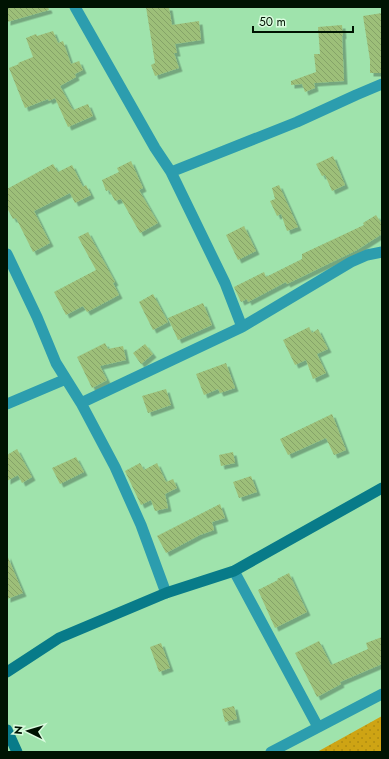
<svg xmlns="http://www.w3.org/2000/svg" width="389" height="759" font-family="Jost,sans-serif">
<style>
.grass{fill:url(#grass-dots)}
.building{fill:url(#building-back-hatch);filter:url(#shadow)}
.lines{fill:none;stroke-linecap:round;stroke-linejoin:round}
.minor{stroke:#2c9dae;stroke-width:11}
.secondary{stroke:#087b89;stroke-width:11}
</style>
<defs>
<pattern id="grass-dots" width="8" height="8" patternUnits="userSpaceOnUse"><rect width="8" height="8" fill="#cea414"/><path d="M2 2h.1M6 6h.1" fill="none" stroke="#af8c11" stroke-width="1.8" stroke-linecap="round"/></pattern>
<pattern id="building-back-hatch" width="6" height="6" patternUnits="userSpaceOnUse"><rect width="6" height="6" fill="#9dbf79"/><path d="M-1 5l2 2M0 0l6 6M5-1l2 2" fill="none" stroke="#85a367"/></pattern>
<filter id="shadow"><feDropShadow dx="3.5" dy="3.5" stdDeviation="0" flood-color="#0004"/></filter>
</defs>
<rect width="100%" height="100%" fill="#9fe3ac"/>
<path class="grass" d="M382 716V752H317Z"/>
<path class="building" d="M7 7H48L49 10 7 22Z
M146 7H169L172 25 199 21 201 40 175 44 177 53H174L179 68 155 76 151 65 155 63Z
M382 13 381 73H370V60L363 16Z
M342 25 343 35 342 36 344 81 314 83 315 88 305 92 302 84 291 85V81L316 72 314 54H320L318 27Z
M53 31 58 43 63 41 71 64 79 61 83 70 75 74 76 77 60 86 73 110 88 104 93 116 68 127 55 98 49 101 48 99 25 108 9 68 19 64 18 63 33 57 26 38 36 34 37 36Z
M333 156 345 185 332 191 325 175 322 176 316 164Z
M131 161 143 188 139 190 158 223 140 233 121 199 115 201 109 190 106 191 102 180 119 172 117 168Z
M53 164 58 172 72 165 83 187 86 185 91 195 75 203 70 193 34 211 50 243 33 252 16 218 13 219 7 208V189Z
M279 185 298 227 287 231 281 214 277 216 270 201 275 199 272 188Z
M376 215 382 224V234L357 250 287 284 286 282 248 302 247 299 241 302 234 287 264 272 266 277 302 259V254L364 225 363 223Z
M244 226 256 251 238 260 226 235Z
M88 232 115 282 113 283 119 295 87 312 83 306 66 315 54 292 96 270 78 237Z
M153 294 168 322 153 330 139 302Z
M203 303 212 325 178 340 168 318Z
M309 327 312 333 318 329 328 349 317 354 326 373 313 379 306 360 295 365 283 340Z
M105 343 108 349 123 346 126 360 100 366 107 380 92 388 77 357Z
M145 344 153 354 141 364 133 353Z
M226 363 235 388 220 393 218 389 204 395 196 374Z
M166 389 171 405 148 413 142 396Z
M332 414 346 450 334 455 326 438 288 455 280 439Z
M17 449 32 477 22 483 18 475 7 481V455Z
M233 452 235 463 221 466 219 455Z
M76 457 84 472 60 484 52 468Z
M140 463 144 470 157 463 166 482 173 479 177 488 165 494 168 508 155 511 151 500 141 505 125 471Z
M251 476 257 492 239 498 233 482Z
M220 504 225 518 212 522 214 530 200 535 166 553 157 536Z
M7 555 23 593 7 599Z
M289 573 307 612 275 628 258 590 278 580 277 579Z
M382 637V664L340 682 341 684 317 697 295 653 319 641 331 665 368 649 366 643Z
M161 643 170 668 159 672 150 647Z
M234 706 237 719 225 722 222 709Z"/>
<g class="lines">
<path class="minor" d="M75 7 155 148 171 172 225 283 242 327 81 403
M171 172 297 122 356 95 382 84
M7 254 37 317 56 363 81 403 115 467 141 525 166 593
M242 327 351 262 367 255 382 252
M7 404 66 379
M234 571 318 727
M271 752 382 694"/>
<path class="secondary" d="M7 672 59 638 166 593 234 571 382 488
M7 730 17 752"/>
</g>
<rect width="389" height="759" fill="none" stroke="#001302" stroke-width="16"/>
<g transform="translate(28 731) rotate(275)" stroke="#d9fbde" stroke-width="3" paint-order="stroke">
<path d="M0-3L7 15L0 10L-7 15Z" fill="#001302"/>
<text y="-6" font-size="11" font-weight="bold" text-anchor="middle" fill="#001302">N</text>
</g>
<path d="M253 26v6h100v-6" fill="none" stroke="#001302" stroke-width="2"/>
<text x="259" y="26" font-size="12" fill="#001302" stroke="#d9fbde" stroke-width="3" paint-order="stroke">50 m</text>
</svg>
